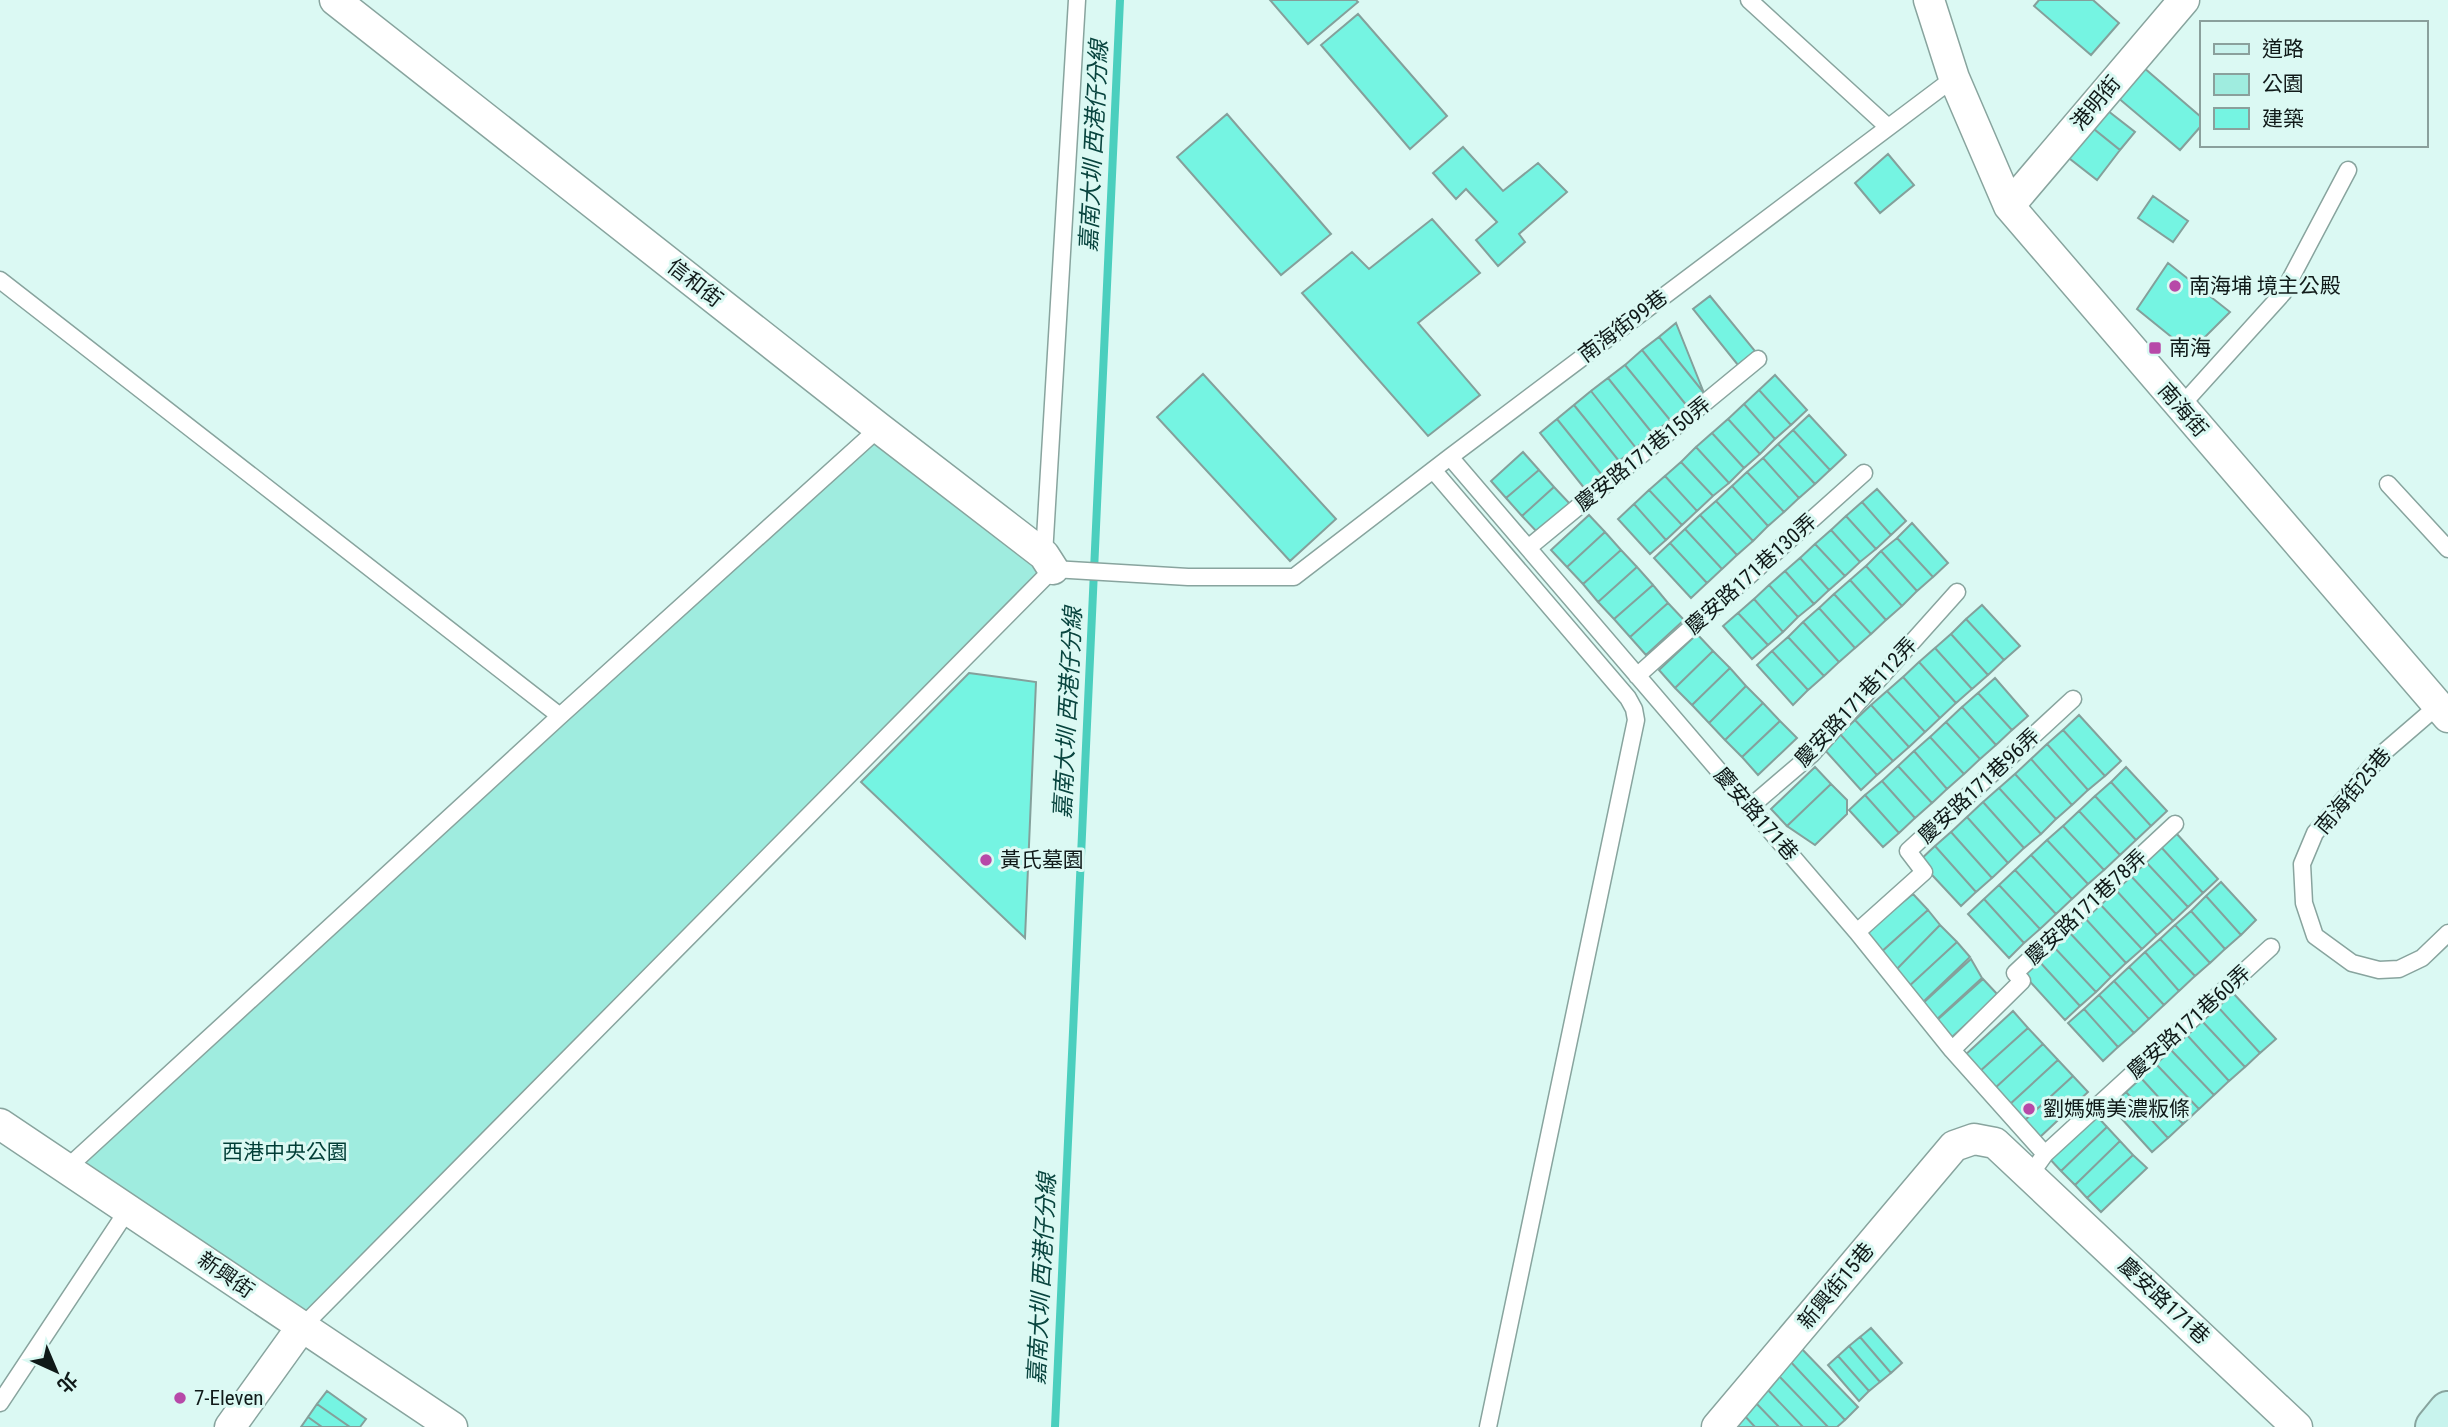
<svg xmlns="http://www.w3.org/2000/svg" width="2448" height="1427" font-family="'Roboto Condensed','Noto Sans TC',sans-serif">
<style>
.green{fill:#9fecdf}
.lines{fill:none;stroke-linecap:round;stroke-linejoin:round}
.stream{stroke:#4bcfbe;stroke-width:8}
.building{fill:#75f4e2;stroke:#84a09b;stroke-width:2}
.lane-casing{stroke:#88a49e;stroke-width:19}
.street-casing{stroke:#88a49e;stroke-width:33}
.secondary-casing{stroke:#88a49e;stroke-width:42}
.lane{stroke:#fff;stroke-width:16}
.street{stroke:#fff;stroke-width:30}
.secondary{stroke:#c8f3ed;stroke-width:38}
.poi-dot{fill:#b749a8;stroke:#dbf9f3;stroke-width:2.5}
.labels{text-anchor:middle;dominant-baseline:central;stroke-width:6;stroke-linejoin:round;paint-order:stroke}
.street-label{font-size:21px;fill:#101a19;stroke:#dbf9f3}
.poi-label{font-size:21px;fill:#101a19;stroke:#dbf9f3;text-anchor:start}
.park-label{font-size:21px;fill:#003d36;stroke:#dbf9f3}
.water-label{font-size:23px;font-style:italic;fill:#08443e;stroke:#dbf9f3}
</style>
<rect width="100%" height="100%" fill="#dbf9f3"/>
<path class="green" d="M879 428 1053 569 301 1328 67 1168Z"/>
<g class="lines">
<path class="stream" d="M1055 1427 1120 0"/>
</g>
<path class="building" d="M1270 0H1356L1358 2 1308 44Z
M2039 0H2093L2119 23 2091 55 2034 6Z
M1358 14 1447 116 1410 149 1321 45Z
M2143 67 2201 117V126L2180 150 2117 97Z
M2103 107 2135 132 2120 150 2089 125Z
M1227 114 1331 234 1281 275 1177 157Z
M2089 125 2120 150 2097 180 2065 155Z
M1463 147 1503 191 1538 163 1567 192 1519 234 1525 242 1498 266 1476 240 1497 222 1466 189 1456 199 1433 173Z
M1888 154 1914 185 1880 213 1855 183Z
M2153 196 2188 221 2173 242 2138 218Z
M1432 219 1480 273 1418 323 1480 395 1428 436 1302 293 1352 252 1369 269Z
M2168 263 2230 312 2190 352 2137 309Z
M1710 296 1755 351 1738 365 1693 309Z
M1676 323 1704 393 1659 337Z
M1659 337 1704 393 1687 406 1642 350Z
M1642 350 1687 406 1670 420 1625 365Z
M1625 365 1670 420 1653 434 1608 378Z
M1203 374 1336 519 1290 561 1157 417Z
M1775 375 1807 410 1791 425 1759 390Z
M1608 378 1653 434 1636 448 1591 391Z
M1759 390 1791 425 1775 439 1744 404Z
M1591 391 1636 448 1619 461 1574 405Z
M1744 404 1775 439 1760 454 1728 419Z
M1574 405 1619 461 1602 475 1557 419Z
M1809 415 1846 455 1830 470 1793 430Z
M1557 419 1602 475 1585 489 1540 433Z
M1728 419 1760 454 1744 468 1712 433Z
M1793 430 1830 470 1815 484 1778 444Z
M1712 433 1744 468 1729 483 1696 447Z
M1778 444 1815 484 1799 498 1763 458Z
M1696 447 1729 483 1713 496 1681 462Z
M1523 452 1539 470 1506 498 1491 481Z
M1763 458 1799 498 1784 512 1747 472Z
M1681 462 1713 496 1697 511 1665 476Z
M1539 470 1554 487 1522 516 1506 498Z
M1747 472 1784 512 1768 526 1732 486Z
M1665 476 1697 511 1682 525 1649 490Z
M1732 486 1768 526 1753 541 1716 501Z
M1554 487 1570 504 1538 533 1522 516Z
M1877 489 1906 521 1891 535 1862 502Z
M1649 490 1682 525 1666 540 1634 504Z
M1716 501 1753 541 1737 555 1700 515Z
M1862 502 1891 535 1876 549 1846 516Z
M1634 504 1666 540 1650 554 1618 519Z
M1589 515 1605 532 1567 567 1551 550Z
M1700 515 1737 555 1722 569 1685 529Z
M1846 516 1876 549 1860 562 1831 530Z
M1912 523 1948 563 1933 577 1897 538Z
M1685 529 1722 569 1707 583 1670 543Z
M1831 530 1860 562 1845 576 1815 544Z
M1605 532 1621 550 1583 584 1567 567Z
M1897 538 1933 577 1917 591 1881 551Z
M1670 543 1707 583 1691 598 1654 558Z
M1815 544 1845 576 1829 590 1800 558Z
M1621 550 1637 567 1598 602 1583 584Z
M1881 551 1917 591 1902 606 1866 566Z
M1800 558 1829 590 1814 604 1785 571Z
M1866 566 1902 606 1886 620 1850 580Z
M1637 567 1653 585 1614 619 1598 602Z
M1785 571 1814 604 1798 617 1769 585Z
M1850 580 1886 620 1871 634 1834 594Z
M1653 585 1668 603 1630 637 1614 619Z
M1769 585 1798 617 1783 632 1754 599Z
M1834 594 1871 634 1855 648 1819 608Z
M1754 599 1783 632 1768 645 1738 613Z
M1668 603 1684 620 1646 655 1630 637Z
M1982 605 2020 646 2004 660 1966 619Z
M1819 608 1855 648 1839 662 1803 622Z
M1738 613 1768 645 1752 659 1723 626Z
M1966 619 2004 660 1988 675 1951 634Z
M1803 622 1839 662 1824 676 1788 637Z
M1697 634 1713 651 1675 688 1659 670Z
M1951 634 1988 675 1972 689 1935 648Z
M1788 637 1824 676 1808 690 1772 651Z
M1935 648 1972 689 1956 703 1919 662Z
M1713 651 1730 668 1692 705 1675 688Z
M1772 651 1808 690 1793 705 1757 665Z
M1919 662 1956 703 1940 718 1903 677Z
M1730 668 1746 686 1709 723 1692 705Z
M969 673 1036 682 1025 938 861 782Z
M1903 677 1940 718 1925 732 1887 691Z
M1995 678 2028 716 2012 730 1978 693Z
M1746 686 1763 703 1725 740 1709 723Z
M1887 691 1925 732 1909 747 1871 705Z
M1978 693 2012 730 1996 745 1962 707Z
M1763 703 1780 721 1742 757 1725 740Z
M1871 705 1909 747 1893 761 1855 720Z
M1962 707 1996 745 1980 759 1946 722Z
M2079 715 2121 761 2105 776 2063 730Z
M1855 720 1893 761 1877 775 1840 734Z
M1780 721 1797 738 1758 775 1742 757Z
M1946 722 1980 759 1964 774 1930 737Z
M2063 730 2105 776 2088 790 2047 744Z
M1840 734 1877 775 1861 790 1824 749Z
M1930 737 1964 774 1947 789 1914 751Z
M2047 744 2088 790 2072 805 2031 759Z
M1914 751 1947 789 1932 803 1898 766Z
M2031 759 2072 805 2056 819 2015 774Z
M1898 766 1932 803 1915 818 1882 781Z
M1815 767 1831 784 1787 826 1771 809Z
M2126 767 2167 811 2151 826 2111 782Z
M2015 774 2056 819 2041 834 1999 788Z
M1882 781 1915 818 1899 833 1865 795Z
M2111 782 2151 826 2136 840 2095 796Z
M1831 784 1847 800V814L1815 845 1787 826Z
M1999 788 2041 834 2024 848 1983 802Z
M1865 795 1899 833 1883 847 1849 810Z
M2095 796 2136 840 2120 855 2079 811Z
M1983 802 2024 848 2008 863 1967 817Z
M2079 811 2120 855 2104 870 2063 826Z
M1967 817 2008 863 1992 878 1951 832Z
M2063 826 2104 870 2088 884 2047 840Z
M1951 832 1992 878 1976 892 1935 846Z
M2176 833 2218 879 2203 893 2161 847Z
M2047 840 2088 884 2072 899 2031 855Z
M1935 846 1976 892 1961 906 1919 861Z
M2161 847 2203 893 2188 907 2145 861Z
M2031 855 2072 899 2056 914 2015 870Z
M2145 861 2188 907 2173 921 2130 875Z
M2015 870 2056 914 2040 929 1999 885Z
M2130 875 2173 921 2157 935 2115 889Z
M2221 882 2256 920 2241 935 2206 896Z
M1999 885 2040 929 2024 943 1984 899Z
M2115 889 2157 935 2142 949 2099 903Z
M1913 894 1928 910 1879 954 1863 937 1887 915Z
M2206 896 2241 935 2225 949 2191 911Z
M1984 899 2024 943 2009 958 1968 914Z
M2099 903 2142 949 2126 963 2084 917Z
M1928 910 1940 925 1893 973 1879 954Z
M2191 911 2225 949 2210 963 2175 925Z
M2084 917 2126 963 2111 977 2069 932Z
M1940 925 1957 942 1907 988 1893 973Z
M2175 925 2210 963 2195 976 2160 939Z
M2069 932 2111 977 2096 992 2053 946Z
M2160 939 2195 976 2179 991 2145 952Z
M1957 942 1970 957 1921 1004 1907 988Z
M2053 946 2096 992 2080 1006 2038 960Z
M2145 952 2179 991 2164 1005 2129 967Z
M1971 959 1982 978 1935 1021 1921 1005Z
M2038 960 2080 1006 2065 1020 2023 974Z
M2129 967 2164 1005 2149 1019 2114 981Z
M1983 979 1998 995 1951 1038 1935 1022Z
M2114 981 2149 1019 2134 1033 2099 995Z
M2233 993 2276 1039 2260 1053 2218 1007Z
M2099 995 2134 1033 2118 1047 2084 1009Z
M2218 1007 2260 1053 2245 1067 2202 1021Z
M2084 1009 2118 1047 2103 1061 2068 1023Z
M2013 1011 2028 1028 1979 1072 1964 1056Z
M2202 1021 2245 1067 2229 1081 2187 1035Z
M2028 1028 2043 1044 1994 1089 1979 1072Z
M2187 1035 2229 1081 2214 1095 2171 1050Z
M2043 1044 2058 1060 2009 1105 1994 1089Z
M2171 1050 2214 1095 2199 1109 2156 1064Z
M2058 1060 2073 1076 2024 1121 2009 1105Z
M2156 1064 2199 1109 2183 1124 2141 1078Z
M2073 1076 2088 1092 2039 1138 2024 1121Z
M2141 1078 2183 1124 2168 1138 2126 1092Z
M2126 1092 2168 1138 2152 1152 2110 1106Z
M2095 1114 2107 1127 2061 1171 2048 1157Z
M2107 1127 2120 1141 2075 1185 2061 1171Z
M2120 1141 2133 1155 2087 1198 2075 1185Z
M2133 1155 2147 1168 2101 1212 2087 1198Z
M1871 1328 1902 1363 1891 1373 1860 1337Z
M1860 1337 1891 1373 1880 1382 1849 1346Z
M1849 1346 1880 1382 1869 1391 1838 1356Z
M1800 1347 1858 1407 1845 1420 1789 1360Z
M1838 1356 1869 1391 1859 1401 1828 1365Z
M1789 1360 1845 1420 1837 1427H1828L1777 1374Z
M1777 1374 1828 1427H1803L1766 1388Z
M1766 1388 1803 1427H1779L1754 1401Z
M327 1391 366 1419 360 1427H350L317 1404Z
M1754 1401 1779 1427H1755L1743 1414Z
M317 1404 350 1427H322L308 1417Z
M1743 1414 1755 1427H1733Z
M308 1417 322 1427H301Z"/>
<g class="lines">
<g class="lane-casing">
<path id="lane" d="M1749 0 1888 127
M0 280 560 716
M2180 407 2283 293 2348 170
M1450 457 1857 932 1952 1050 2045 1154 2030 1175
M1433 470 1628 698 1634 709 1636 720 1488 1427
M2388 484 2448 549
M1528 548 1758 359
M1044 555 1077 0
M1637 676 1864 473
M2441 703 2383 753 2315 833 2302 864 2304 903 2315 936 2352 963 2379 970 2399 969 2422 958 2448 933
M1750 807 1812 754 1957 592
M1857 932 1924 872 1908 851 2073 699
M1952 1050 2022 981 2015 973 2175 824
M2045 1154 2271 947
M67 1168 560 716 879 428
M301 1328 1053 569 1188 577H1294L1450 457 1954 78
M0 1403 129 1208"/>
</g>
<g class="street-casing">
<path id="street" d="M335 0 879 428 1044 555 1053 569
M1929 0 1954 78 2009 206 2448 717
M2009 206 2184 0
M0 1124 452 1427
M230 1427 301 1328
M1717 1427 1954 1146 1974 1139 1995 1143 2297 1427"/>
</g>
<g class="secondary-casing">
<path id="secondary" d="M2435 1427 2448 1411"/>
</g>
<use href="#lane" class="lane"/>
<use href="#street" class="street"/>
<use href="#secondary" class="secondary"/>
</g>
<g class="poi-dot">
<circle cx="2175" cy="286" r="7"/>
<rect x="2148" y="341" width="14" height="14" rx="3.5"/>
<circle cx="986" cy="860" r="7"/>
<circle cx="2029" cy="1109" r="7"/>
<circle cx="180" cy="1398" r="7"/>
</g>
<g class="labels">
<g class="street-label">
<text transform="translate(2096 103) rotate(-50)">港明街</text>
<text transform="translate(695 283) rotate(38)">信和街</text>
<text transform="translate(1623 326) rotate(-37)">南海街99巷</text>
<text transform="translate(2183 410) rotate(49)">南海街</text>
<text transform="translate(1643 454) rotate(-39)">慶安路171巷150弄</text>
<text transform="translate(1751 574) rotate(-42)">慶安路171巷130弄</text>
<text transform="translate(1856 702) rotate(-47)">慶安路171巷112弄</text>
<text transform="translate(1979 786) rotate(-43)">慶安路171巷96弄</text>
<text transform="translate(2353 791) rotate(-50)">南海街25巷</text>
<text transform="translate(1756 814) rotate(49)">慶安路171巷</text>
<text transform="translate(2086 907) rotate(-43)">慶安路171巷78弄</text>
<text transform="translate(2189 1022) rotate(-42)">慶安路171巷60弄</text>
<text transform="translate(226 1275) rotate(35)">新興街</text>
<text transform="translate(1836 1286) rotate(-50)">新興街15巷</text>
<text transform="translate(2164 1301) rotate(43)">慶安路171巷</text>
</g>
<g class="poi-label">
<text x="2189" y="286">南海埔 境主公殿</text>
<text x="2169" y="348">南海</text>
<text x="1000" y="860">黃氏墓園</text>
<text x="2043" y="1109">劉媽媽美濃粄條</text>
<text x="194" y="1398">7-Eleven</text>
</g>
<g class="park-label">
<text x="285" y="1152">西港中央公園</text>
</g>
<g class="water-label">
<text transform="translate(1094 146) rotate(-87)">嘉南大圳 西港仔分線</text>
<text transform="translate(1068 713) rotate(-87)">嘉南大圳 西港仔分線</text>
<text transform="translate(1042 1279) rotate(-87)">嘉南大圳 西港仔分線</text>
</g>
</g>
<rect x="2200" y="21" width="228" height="126" fill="#dbf9f3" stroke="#8aa09c" stroke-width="2"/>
<rect x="2214" y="44" width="35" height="10" fill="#c8f3ed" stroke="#8aa09c" stroke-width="2"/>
<text x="2262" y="56" font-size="21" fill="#101a19">道路</text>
<rect x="2214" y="74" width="35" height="21" fill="#9fecdf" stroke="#8aa09c" stroke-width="2"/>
<text x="2262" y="91" font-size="21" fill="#101a19">公園</text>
<rect x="2214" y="108" width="35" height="21" fill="#75f4e2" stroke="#8aa09c" stroke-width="2"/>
<text x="2262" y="126" font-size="21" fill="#101a19">建築</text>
<g transform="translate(56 1371) rotate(136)" stroke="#dbf9f3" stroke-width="5" paint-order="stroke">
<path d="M0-5L12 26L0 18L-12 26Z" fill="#101a19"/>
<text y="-10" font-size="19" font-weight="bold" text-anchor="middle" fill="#101a19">北</text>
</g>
</svg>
